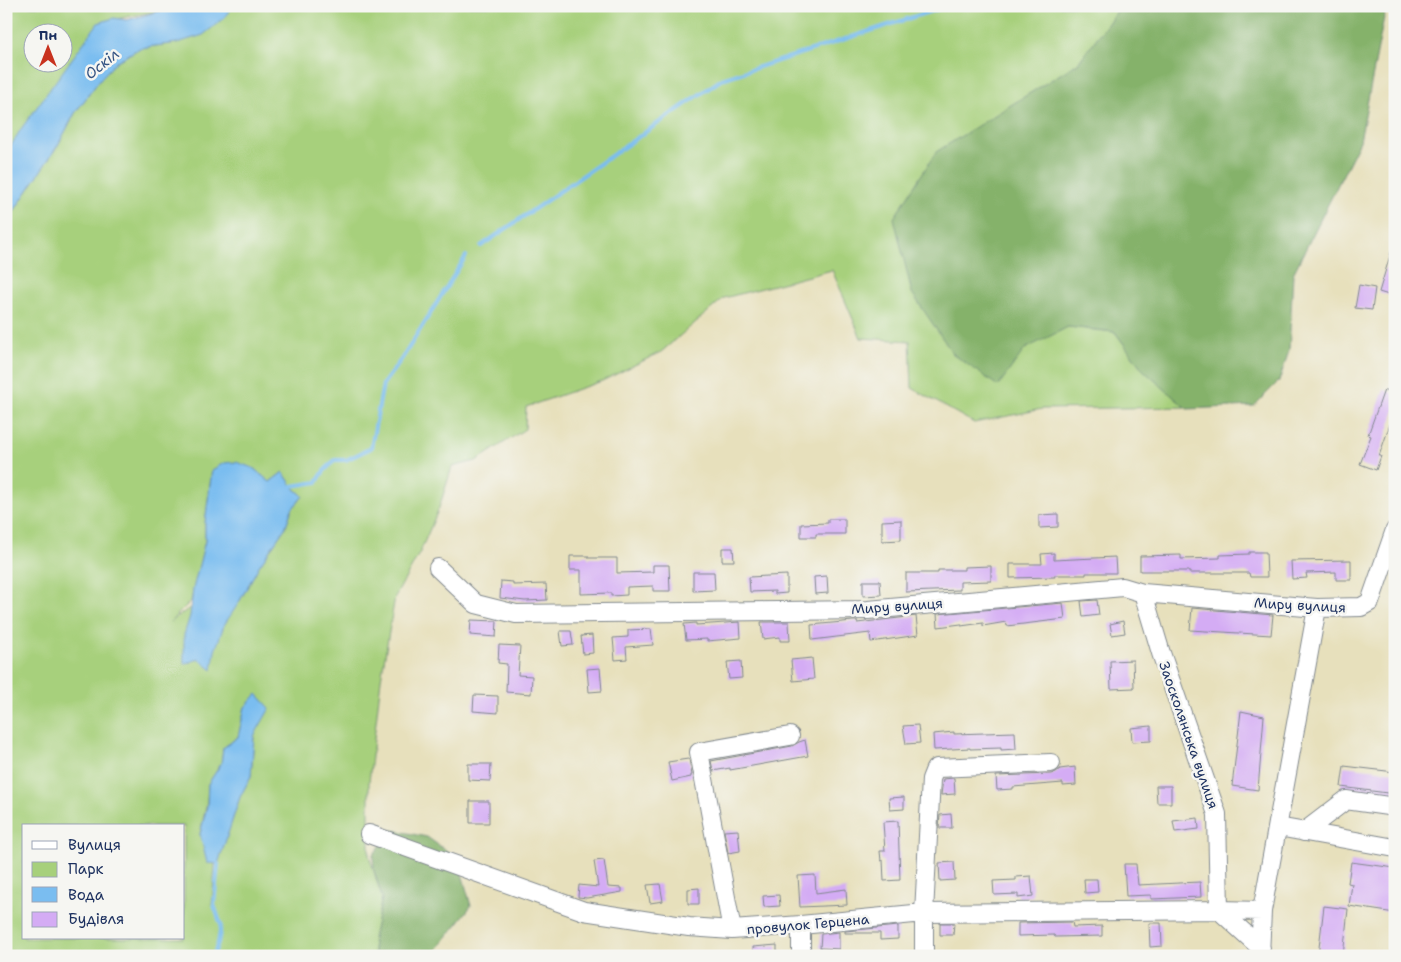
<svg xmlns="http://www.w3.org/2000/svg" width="1401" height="962" font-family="'Shantell Sans',sans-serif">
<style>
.green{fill:#a7d07b;stroke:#61806c;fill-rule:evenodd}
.forest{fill:#85b26b;stroke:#507064}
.water{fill:#7abdf0;stroke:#4a76a7}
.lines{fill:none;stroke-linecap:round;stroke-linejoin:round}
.stream{stroke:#7abdf0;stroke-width:4}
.building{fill:#d4acf4}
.minor-casing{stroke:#81888d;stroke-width:20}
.minor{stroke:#fff;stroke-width:18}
.labels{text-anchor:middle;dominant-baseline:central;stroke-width:5;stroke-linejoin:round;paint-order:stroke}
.street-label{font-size:14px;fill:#1b2f5e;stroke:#f6f6f2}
.water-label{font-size:15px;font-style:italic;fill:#335282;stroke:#f6f6f2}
</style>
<rect width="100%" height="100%" fill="#f6f6f2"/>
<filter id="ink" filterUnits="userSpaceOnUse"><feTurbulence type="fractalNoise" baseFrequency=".02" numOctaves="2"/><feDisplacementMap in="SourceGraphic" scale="10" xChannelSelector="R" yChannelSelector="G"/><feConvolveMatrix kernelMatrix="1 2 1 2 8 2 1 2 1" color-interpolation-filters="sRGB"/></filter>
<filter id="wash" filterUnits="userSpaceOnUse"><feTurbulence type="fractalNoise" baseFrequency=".0096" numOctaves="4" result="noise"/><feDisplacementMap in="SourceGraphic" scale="20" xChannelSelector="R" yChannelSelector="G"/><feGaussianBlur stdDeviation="1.12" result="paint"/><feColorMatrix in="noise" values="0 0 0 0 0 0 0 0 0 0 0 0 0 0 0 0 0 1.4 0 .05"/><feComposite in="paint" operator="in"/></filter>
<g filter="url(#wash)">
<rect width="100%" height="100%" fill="#e7e0bc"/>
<path class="green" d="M6 6H168L163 10 101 22 6 155ZM32 32H62V62H32Z
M232 6H1121L1078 63 942 149 1068 327 1115 332 1135 359 1192 407 1042 409 974 423 912 388 910 341 861 338 832 270 724 298 661 352 602 381 526 407 525 429 476 461 452 467 439 508 420 552 395 597 381 679 369 782V855L382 898 373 939 375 956H6V223L58 145 75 113 101 78 117 61 140 48 177 43ZM253 468 270 482 283 472 292 486 303 496 292 509 285 528 259 566 238 604 194 600 191 607 170 622 191 601 205 541V523L212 470ZM245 707 254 736 251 776 240 797 218 862 214 904 212 905 215 864 200 834 207 802 208 784 221 764 223 748 238 737ZM24 826H184V938H24Z"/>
<path class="forest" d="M1121 6H1384L1385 12 1360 141 1293 274 1289 351 1279 381 1254 406 1187 409 1143 370 1115 332 1068 327 1025 349 998 386 953 354 912 293 894 218 936 152 1078 63Z
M393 830 427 837 458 859 471 906 432 956H375L373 939 382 898 374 870 373 855Z"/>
<path class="water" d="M168 6H233L223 19 203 35 177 43 140 48 117 61 101 78 75 113 58 145 6 223V154L21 129 98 23 114 18 127 20 163 10Z
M236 462 253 468 270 482 283 472 293 487 303 496 292 509 285 528 259 566 238 604 224 625 215 651 212 670 199 659 184 664V635L190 616 193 589 205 541V523L212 470 224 463Z
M257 694 270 708 254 736 251 776 240 797 218 864 207 863 200 834 207 806 208 784 221 764 223 748 238 737 245 707Z"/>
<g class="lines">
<path class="stream" d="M481 246 722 79 947 6
M292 486 317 482 324 471 335 460H346L371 448 383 384 403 357 466 256
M213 956 218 943 221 925 214 905 218 864"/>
</g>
<g id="blocks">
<path class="building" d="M1392 249 1395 250V297L1379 292Z
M1359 285 1375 288 1372 310 1355 308Z
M1384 390 1395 394V410L1379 456H1381L1376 470 1360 464 1371 436 1368 435Z
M1058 514V527L1039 528V515Z
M828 519H845V534H816V537H801V524L828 523Z
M901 520V540L882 541V521Z
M722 548H733L734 561H722Z
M1249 552H1266L1267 577H1250L1249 573H1189V571H1140V556L1181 555V559L1220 558V555L1249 554Z
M1054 553V560L1115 557 1116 573H1086V575H1054L1055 577 1010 578V564H1042L1041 554Z
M570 556H588V558H617V573L653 572V565H669L670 591H653V586L627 587V595L611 596V593L581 594V570H570Z
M1351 560V580H1336V572L1306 573 1307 578 1292 579 1291 561Z
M991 566V581L960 582V590L906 592V573H938V570H964V567Z
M693 572H714L715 590 693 591Z
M787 575V593L775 594V591L750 592 749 577Z
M827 576 828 593 815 594 814 577Z
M501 581 513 582V585L546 584 547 600 525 601 500 598Z
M863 581H880L881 595 863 596Z
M1097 600 1099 615 1083 617 1081 601Z
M1063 603 1065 619 1007 626 1006 622 983 626V623L961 626V624L938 627 937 614Z
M1192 608 1273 615 1271 635 1190 630Z
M916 616 918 635 871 642 870 633 812 640 811 625 853 621H857V623Z
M471 620 497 621 496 637 470 635Z
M1123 621 1125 633 1112 635 1110 624Z
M740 622 741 638 707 641V639L686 640 684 624 696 623V625Z
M761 622H789L790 641H780V637L763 639Z
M651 629 653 645 626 647 627 659 615 660 613 638 628 637V630Z
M560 631H571L573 645 562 646Z
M592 635 593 653 583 654 581 636Z
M499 645 520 646 518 675 532 676 531 694 506 692 507 664 498 663Z
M812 658 814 679 793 681 791 660Z
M1133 660 1134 688 1111 689 1110 661Z
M741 661 742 678 729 679 727 662Z
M600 668 602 691 589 692 587 669Z
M474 695 498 696V713L473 711Z
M1241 711 1264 716 1258 790 1232 786Z
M918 725 920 743 906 744 903 726Z
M1151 726V741L1132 742 1131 728Z
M954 732V734L1015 732 1016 749 1001 750V748L970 749V748L934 750 933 734Z
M805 740 808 756 730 770V768L713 771 711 761 792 746 799 742Z
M688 759H689L692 775H691V777L672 781 668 762Z
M468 764H491L490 781 468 780Z
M1344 766 1395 772V794L1341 787Z
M1075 767 1076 785 1063 786V783L1013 787V789L997 790 996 776 1051 774 1056 772 1060 769Z
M954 778 955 794 941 795 943 779Z
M1156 786H1171V803H1157Z
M904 797V809L890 810 889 798Z
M470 801H489V823H470Z
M951 814 952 828H939L940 815Z
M1198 818 1199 829 1175 832 1173 821Z
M898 821 900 880 884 881 883 860 881 861 880 851H885L883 822Z
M738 830 740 851 728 853 724 831Z
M604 860 608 887 622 888V892L587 898 578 897 579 885 598 887 594 861Z
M954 862 955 880 940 881 939 863Z
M1351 862 1395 868V913L1349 906 1352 884 1348 883Z
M1124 864H1136L1138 885 1200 882 1201 897 1151 899V895L1126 896Z
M815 875 816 893 846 889 847 905 800 907 798 876Z
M1031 876 1033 896 1018 898V894L994 895 993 881 1016 880V877Z
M1084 879H1097L1098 892 1085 893Z
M660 884 663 901 650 903 647 885Z
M699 888V904H688V889Z
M779 895 780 906 764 907 763 896Z
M1324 906 1348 909 1343 956H1318Z
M1072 922 1073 927 1102 926V936L1055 937 1054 935 1018 936V923Z
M940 923H954L953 935H940Z
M1149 923H1161L1162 946 1150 947Z
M898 926V939L880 940V933H845V931Z
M839 932V949L820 948 821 934Z
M777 945V956H754L753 947Z"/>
</g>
</g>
<g filter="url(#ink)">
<use href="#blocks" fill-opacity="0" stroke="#81888d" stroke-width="1"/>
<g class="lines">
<g class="minor-casing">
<path id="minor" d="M438 568 476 604 516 614 868 610 1123 587 1143 593 1317 608 1361 607 1370 602 1395 530
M1143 593 1161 653 1217 814 1219 910 1261 948
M1278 827 1395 848
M1304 832 1346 800 1395 807
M369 834 584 911 689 927 732 930 801 925 924 913 1219 910 1262 911
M801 925V956
M732 930 699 752 790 736
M1260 955 1262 911 1317 608
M924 956V913L931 779 935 769 937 768 1051 763"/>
</g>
<use href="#minor" class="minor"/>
</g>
</g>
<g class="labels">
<g class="street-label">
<text transform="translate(1300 605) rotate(3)">Миру вулиця</text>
<text transform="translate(897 606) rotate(-4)">Миру вулиця</text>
<text transform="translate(1189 735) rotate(71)">Заосколянська вулиця</text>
<text transform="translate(808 924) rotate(-5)">провулок Герцена</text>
</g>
<g class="water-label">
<text transform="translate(102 64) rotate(-39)">Оскіл</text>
</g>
</g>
<rect width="1401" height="962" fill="none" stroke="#f6f6f2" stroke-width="25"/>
<rect x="22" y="824" width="162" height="115" fill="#f6f6f2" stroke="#9ea6b7"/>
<rect x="32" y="841" width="25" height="8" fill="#ffffff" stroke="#9ea6b7"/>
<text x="68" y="850" font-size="15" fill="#1b2f5e">Вулиця</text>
<rect x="32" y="862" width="25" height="15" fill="#a7d07b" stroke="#9ea6b7"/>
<text x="68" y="874" font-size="15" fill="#1b2f5e">Парк</text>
<rect x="32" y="887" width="25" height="15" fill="#7abdf0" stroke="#9ea6b7"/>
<text x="68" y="900" font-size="15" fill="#1b2f5e">Вода</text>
<rect x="32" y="912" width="25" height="15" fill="#d4acf4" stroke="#9ea6b7"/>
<text x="68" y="924" font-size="15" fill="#1b2f5e">Будівля</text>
<g transform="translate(48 48)"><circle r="24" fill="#f6f6f2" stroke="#9ea6b7"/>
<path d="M0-4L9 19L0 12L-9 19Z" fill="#c8321e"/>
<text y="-8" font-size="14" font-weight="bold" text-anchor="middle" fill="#1b2f5e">Пн</text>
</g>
</svg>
